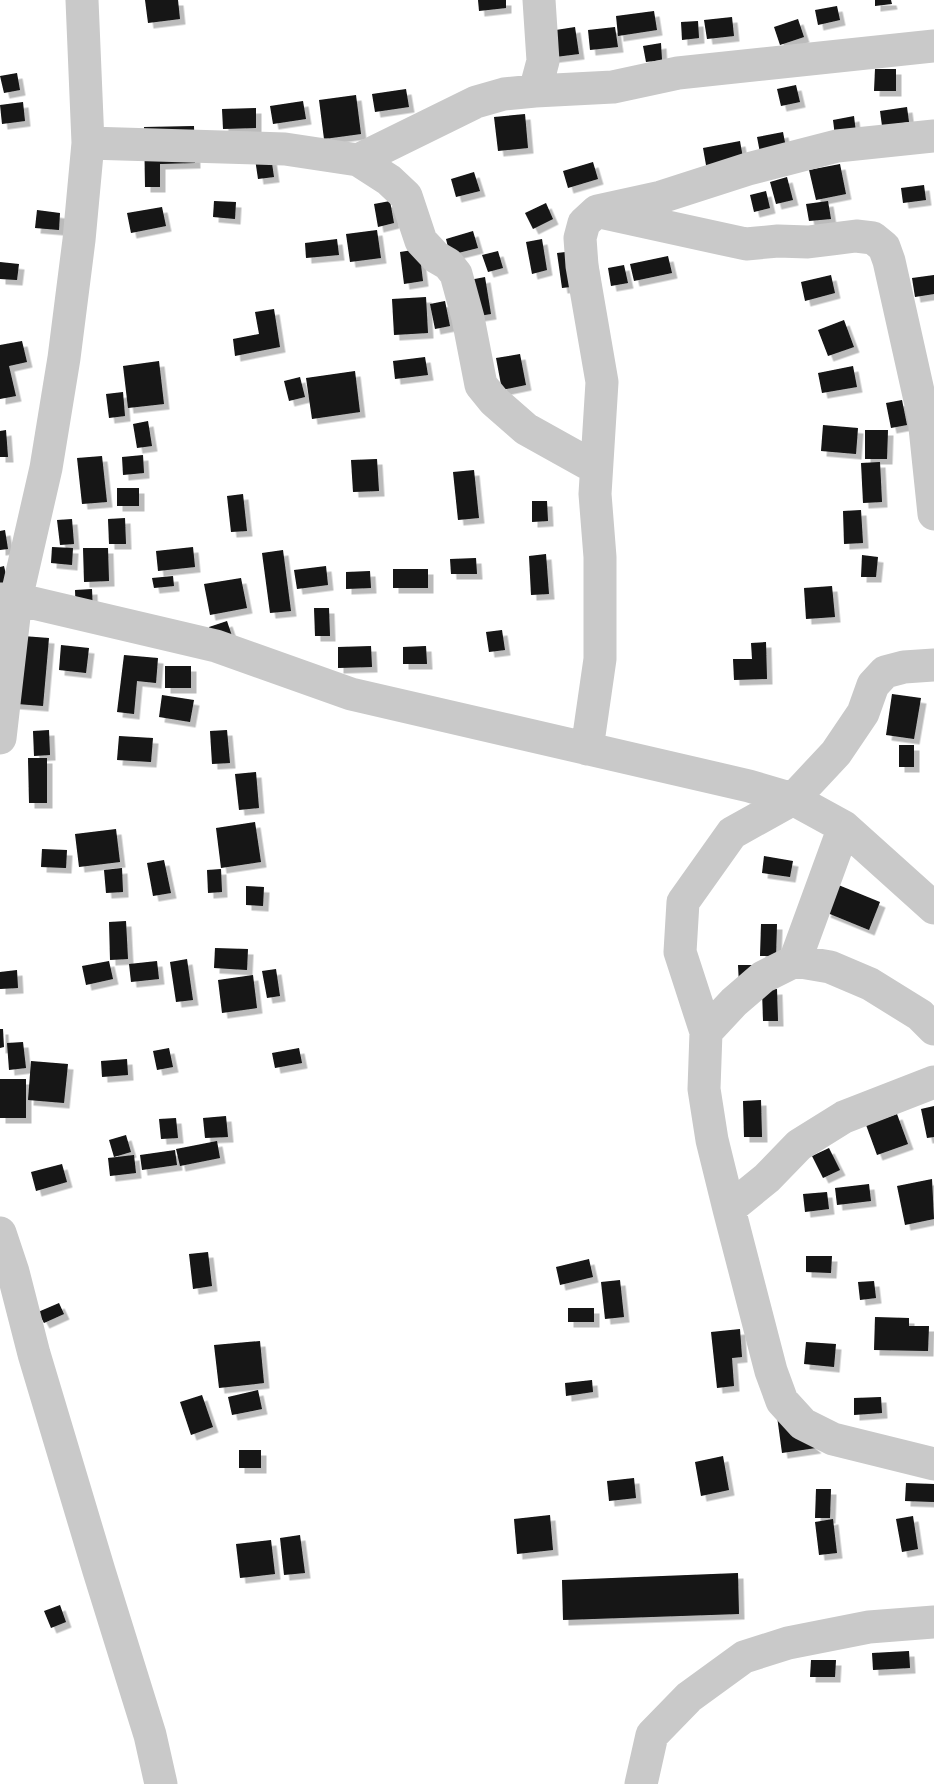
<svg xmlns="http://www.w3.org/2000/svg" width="934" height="1784" font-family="'Sofia Sans Condensed',sans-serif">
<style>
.building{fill:#131313;filter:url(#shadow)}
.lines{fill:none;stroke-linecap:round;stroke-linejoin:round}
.minor{stroke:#c9c9c9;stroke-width:33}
</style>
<defs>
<filter id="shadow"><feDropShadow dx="5.5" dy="5.5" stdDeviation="0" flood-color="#0004"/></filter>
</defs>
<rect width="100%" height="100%" fill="#fff"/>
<path class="building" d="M145 0H178L180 19 148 23Z
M478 0H506V8L479 11Z
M875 0H891L892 4 875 6Z
M837 6 840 20 818 25 815 10Z
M654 11 657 30 618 36 616 16Z
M732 17 734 36 707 39 704 20Z
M798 19 804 37 780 45 774 27Z
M698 21 699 38 682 40 681 22Z
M575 27 579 54 547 58 543 32Z
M615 27 618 47 590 50 588 30Z
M661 43 662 60 646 62 643 46Z
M875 69H896V91H874Z
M17 73 20 90 4 93 0 76Z
M796 85 800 102 781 106 777 89Z
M406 89 409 107 375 112 372 94Z
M356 95 361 134 324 139 319 100Z
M303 101 306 119 273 124 270 106Z
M23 102 25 121 2 124 0 105Z
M907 107 909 122 882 126 880 111Z
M256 108V128L223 129 222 109Z
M525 114 528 148 498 151 494 117Z
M854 116 856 133 835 136 833 120Z
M194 126 195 163 160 164V187H145L144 127Z
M783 132 788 158 762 163 757 137Z
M740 141 746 175 709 182 703 148Z
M269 143 274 177 258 179 253 145Z
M593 162 598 179 568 188 563 171Z
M840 164 846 194 816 200 809 170Z
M474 172 480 191 456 197 451 179Z
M787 177 793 200 776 204 770 182Z
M924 185 926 200 903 203 901 188Z
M766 191 770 208 754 212 750 195Z
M214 201 236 202 235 219 213 217Z
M390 201 394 223 378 227 374 204Z
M828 201 831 219 809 221 806 204Z
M546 203 553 219 533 229 525 213Z
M162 207 166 226 131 233 127 213Z
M37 210 60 213 59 230 35 228Z
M377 230 381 258 350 262 346 234Z
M473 231 478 248 450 255 446 239Z
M337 239 339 255 306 258 305 243Z
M542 239 547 270 532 274 526 242Z
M419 249 423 281 404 284 400 252Z
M591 249 596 284 562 288 557 253Z
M498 251 503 268 488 272 482 255Z
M668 256 672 273 634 281 630 264Z
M0 262 19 264 17 280 0 279Z
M624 265 628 283 611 286 608 268Z
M831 275 835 293 805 301 801 282Z
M934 275V294L915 297 912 278Z
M485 277 491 314 460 319 454 283Z
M426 297 428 333 394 335 392 299Z
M445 301 450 326 435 329 430 304Z
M274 309 280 347 235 356 233 339 259 334 255 312Z
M844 320 854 347 828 356 818 330Z
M22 341 27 362 9 366 16 396 0 399V345Z
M520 354 526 385 502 390 496 358Z
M425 357 428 375 395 379 393 361Z
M159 361 164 404 128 408 123 366Z
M853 366 857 387 822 393 818 373Z
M355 371 360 412 312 419 306 378Z
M300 377 305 397 289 401 284 381Z
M123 392 125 416 109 418 106 394Z
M902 400 907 425 891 428 886 403Z
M148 421 152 446 137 448 133 424Z
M823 425 858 428 856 454 821 451Z
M6 430 8 457H0V431Z
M865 430H888L887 459H865Z
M143 455 144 473 123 475 122 457Z
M102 456 107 502 82 504 77 458Z
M377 459 379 491 353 492 351 460Z
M880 462 882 502 863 503 861 463Z
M474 470 479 518 458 520 453 472Z
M117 488H139V506H117Z
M243 494 247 531 231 532 227 496Z
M532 501H547L548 521 532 522Z
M861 510 863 543 844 544 843 511Z
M125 518 126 544H109L108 519Z
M72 519 74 544 60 545 57 520Z
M5 530 8 549 0 550V531Z
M52 547 73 548 72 565 51 563Z
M193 547 195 567 158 571 156 551Z
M83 548H108L109 581 84 582Z
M283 550 291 611 270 613 262 553Z
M546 554 549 594 531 595 529 556Z
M862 555 878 557 876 577H861Z
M476 558 477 574H451L450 559Z
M4 566 11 596 0 598V567Z
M326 566 328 585 297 589 294 570Z
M393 569H428V588H393Z
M370 571 371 588 346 589V572Z
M173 576 174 586 154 588 152 578Z
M241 578 247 608 210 615 204 584Z
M832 586 835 617 806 619 804 588Z
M92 589 93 613 76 614 75 590Z
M314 608H329L330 636H315Z
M227 621 234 642 215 647 209 627Z
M502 630 505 650 489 652 486 632Z
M10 635 49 638 43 706 4 703Z
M766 642 767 679 734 680 733 659H752L751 643Z
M61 645 89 648 86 673 59 670Z
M371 646 372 667 338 668V647Z
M426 646 427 664H403V647Z
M124 655 158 658 156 683 137 681 134 714 117 712Z
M165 666H191V688H165Z
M892 694 921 698 914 739 886 735Z
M162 695 194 700 190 722 159 717Z
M49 730 50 755 34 756 33 731Z
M227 730 230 763 212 764 210 731Z
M119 736 153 738 151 762 117 760Z
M899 745H914V767H899Z
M28 758H47V803H29Z
M256 772 259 808 239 810 235 774Z
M255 822 261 862 221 868 216 828Z
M116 829 120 862 79 867 75 834Z
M42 849 67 850 66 868 41 867Z
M764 856 793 861 790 877 762 873Z
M164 860 171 893 153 896 147 863Z
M122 868 123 892 106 893 104 870Z
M221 869 222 892 208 893 207 870Z
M836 884 880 902 869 930 825 912Z
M246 886 264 887 263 906 246 905Z
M126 921 128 959 110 960 109 922Z
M761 924H777L776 956H760Z
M215 948 248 949 247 970 214 968Z
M187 959 193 1000 176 1002 170 962Z
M109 961 113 979 86 985 82 966Z
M157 961 159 979 131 982 129 964Z
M738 965H754L739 985Z
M276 969 280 996 267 998 262 971Z
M17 970 18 988 0 989V972Z
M253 975 257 1008 222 1013 218 980Z
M777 989 778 1021H763L762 990Z
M0 1029H3L4 1047 0 1048Z
M23 1042 26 1068 9 1070 7 1043Z
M169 1048 173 1067 157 1070 153 1051Z
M299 1048 302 1063 275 1068 272 1053Z
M127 1059 128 1075 102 1077 101 1061Z
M31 1061 68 1064 64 1103 28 1100Z
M0 1079H26V1118H0Z
M761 1100 762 1137H744L743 1101Z
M934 1106V1137L927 1138 921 1109Z
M897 1114 908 1144 877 1155 866 1125Z
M226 1116 228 1137 205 1138 203 1118Z
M176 1118 178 1138 161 1139 159 1119Z
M126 1135 131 1152 114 1157 109 1140Z
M217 1141 220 1158 180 1166 176 1149Z
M829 1148 840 1170 823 1178 812 1156Z
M175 1150 177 1165 142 1170 140 1155Z
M134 1155 136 1173 110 1176 108 1158Z
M62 1164 67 1182 36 1191 31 1172Z
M932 1179 934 1219 905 1225 897 1186Z
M869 1184 871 1201 837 1205 835 1188Z
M827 1192 829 1209 805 1212 803 1194Z
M208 1252 212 1286 193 1289 189 1254Z
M806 1256H832L831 1273 806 1272Z
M589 1259 593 1277 560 1285 556 1267Z
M620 1280 624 1317 605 1319 601 1282Z
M874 1281 876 1298 860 1300 858 1282Z
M59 1303 64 1314 44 1323 38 1312Z
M568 1308H594V1322H568Z
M875 1317 909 1318V1326H929L928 1351 874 1350Z
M740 1329 742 1357 732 1358 734 1386 717 1388 711 1332Z
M260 1341 264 1383 219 1388 214 1345Z
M806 1342 836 1344 834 1367 804 1364Z
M592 1380 593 1392 566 1396 565 1383Z
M258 1390 262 1409 232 1415 228 1397Z
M202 1395 213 1427 191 1435 180 1402Z
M881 1397 882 1413 854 1415V1398Z
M777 1416 816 1448 782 1453Z
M239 1450H261V1468H239Z
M723 1456 729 1490 701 1496 695 1462Z
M634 1478 636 1498 609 1501 607 1481Z
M906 1483 934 1484V1502L905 1501Z
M816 1489H831L830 1518H815Z
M550 1515 553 1550 517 1554 514 1519Z
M913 1516 918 1549 902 1552 896 1519Z
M833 1519 837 1553 819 1555 815 1522Z
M300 1535 305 1573 284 1575 280 1538Z
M271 1540 275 1574 240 1578 236 1544Z
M738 1573 739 1614 563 1620 562 1580Z
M60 1605 66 1622 51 1628 44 1611Z
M909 1651 910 1668 873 1670 872 1653Z
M811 1660H836L835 1677H810Z"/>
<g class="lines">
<path class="minor" d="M535 91 543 61 539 0
M88 143 285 149 358 160 389 180 406 196 421 241 436 257 448 264 456 274 468 318 481 385 494 401 526 429 596 468
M358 160 476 102 504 94 535 91 613 87 678 73 934 46
M604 213 746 244 778 241 808 242 856 236 873 238 884 247 889 261 924 418 934 514
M0 599H16L216 646 351 694 749 786 793 799 844 827 934 908
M0 738 16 599 46 468 64 358 79 240 88 143 82 0
M587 749 600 659V557L595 494 602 382 582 266 580 238 584 223 597 211 661 197 748 169 837 146 934 136
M795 961 844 827
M706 1032 680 952 683 902 732 833 793 799 836 753 863 713 873 685 885 672 904 667 934 665
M934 1082 844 1117 799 1145 767 1178 729 1209 771 1371 782 1401 803 1424 833 1439 934 1464
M729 1209 712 1140 704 1089 706 1032 734 1002 763 977 795 961 830 967 870 984 920 1015 934 1029
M0 1233 13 1272 34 1354 99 1571 150 1735 161 1784
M641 1784 652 1735 689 1697 744 1657 788 1643 869 1627 934 1622"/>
</g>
</svg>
